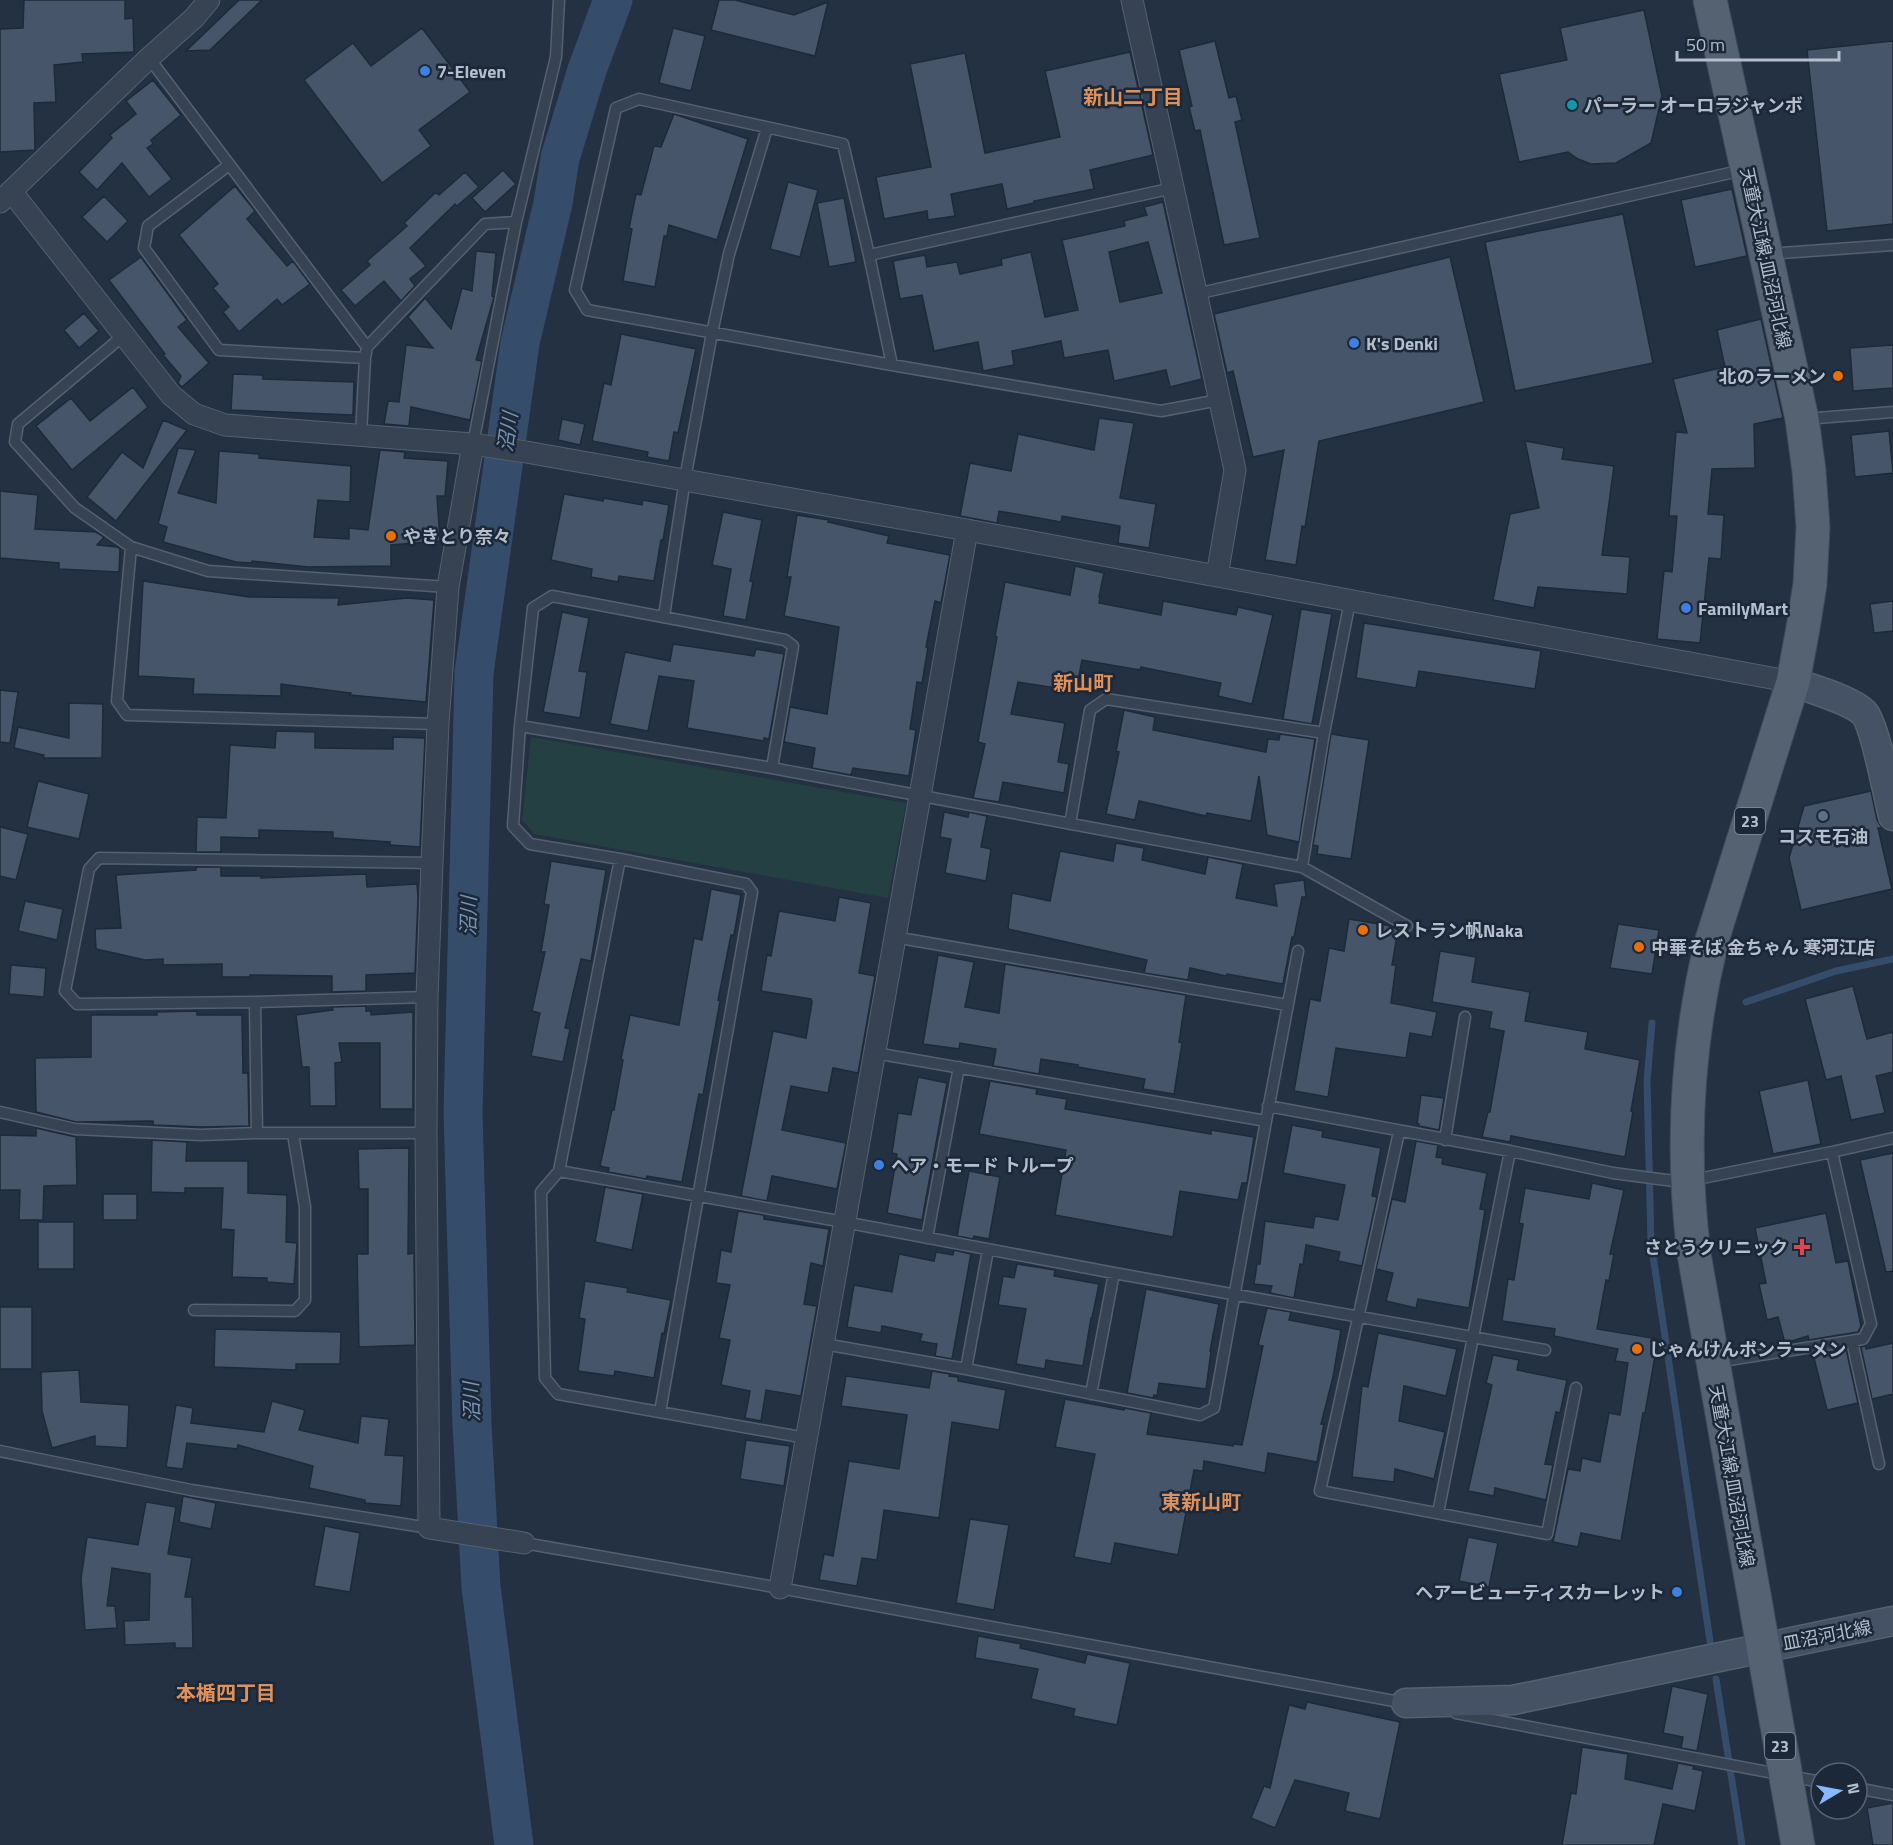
<svg xmlns="http://www.w3.org/2000/svg" width="1893" height="1845" font-family="'Titillium Web','Noto Sans JP',sans-serif">
<style>
.green{fill:#254043}
.lines{fill:none;stroke-linecap:round;stroke-linejoin:round}
.stream{stroke:#354d6a;stroke-width:7}
.river{stroke:#354d6a;stroke-width:39}
.building{fill:#465569;stroke:#1e2a39;stroke-width:1.5;fill-rule:evenodd}
.lane-casing{stroke:#55616f;stroke-width:13}
.street-casing{stroke:#55616f;stroke-width:23}
.secondary-casing{stroke:#55616f;stroke-width:31}
.primary-casing{stroke:#414c5b;stroke-width:35}
.lane{stroke:#374352;stroke-width:10}
.street{stroke:#374352;stroke-width:21}
.secondary{stroke:#455265;stroke-width:28}
.primary{stroke:#556272;stroke-width:33}
.shop-dot{fill:#3f7fe0;stroke:#1c2837;stroke-width:2}
.culture-dot{fill:#0f9aa8;stroke:#1c2837;stroke-width:2}
.food-dot{fill:#e8710a;stroke:#1c2837;stroke-width:2}
.service-dot{fill:#5c6f8a;stroke:#1c2837;stroke-width:2}
.health-dot{fill:#e0444e;stroke:#1c2837;stroke-width:2}
.labels{text-anchor:middle;dominant-baseline:central;stroke-width:5;stroke-linejoin:round;paint-order:stroke}
.shield{fill:#1c2837;stroke:#86919f;stroke-width:1.5}
.shield-label{font-size:16px;font-weight:bold;fill:#b4becc}
.poi-label{font-size:18px;font-weight:bold;fill:#b4becc;stroke:#1c2837;text-anchor:start}
.street-label{font-size:18px;fill:#b4becc;stroke:#1c2837}
.neighbourhood-label{font-size:20px;font-weight:bold;fill:#df915c;stroke:#1c2837}
.water-label{font-size:20px;font-style:italic;fill:#7995b6;stroke:#1c2837}
</style>
<rect width="100%" height="100%" fill="#233142"/>
<path class="green" d="M531 737 906 803 888 898 534 834 522 820Z"/>
<g class="lines">
<path class="stream" d="M1746 1002 1836 971 1893 959
M1652 1023 1647 1081 1651 1242 1710 1641
M1716 1679 1742 1845"/>
<path class="river" d="M514 1845 481 1587 472 1424 463 1113 474 673 520 343 553 203 560 158 587 70 613 0"/>
</g>
<path class="building" d="M24 0H125V19L133 18 134 52 82 54 83 62 54 65 56 102 34 103 35 150 0 152V29L23 28Z
M239 0H262L210 50 186 51Z
M719 0H735L794 15 828 2 815 56 711 30Z
M1644 10 1662 96 1651 143 1616 163 1591 164 1578 159 1568 152 1519 162 1499 74 1567 60 1560 28Z
M422 28 470 92 419 130 431 146 382 183 304 80 353 43 371 66Z
M673 28 705 36 691 91 659 83Z
M1215 41 1229 98 1236 96 1242 120 1235 122 1260 238 1224 245 1200 130 1195 131 1189 107 1192 106 1179 50Z
M1893 41V224L1827 231 1807 50Z
M1130 52 1153 155 1090 170 1094 189 1034 201V203L1007 209 1002 184 951 194 955 216 928 220 927 211 884 219 876 177 931 167 910 64 965 53 985 153 1060 137 1045 71Z
M153 80 181 115 151 140 153 144 147 148 172 179 149 197 122 163 97 190 79 172 112 138 110 135 136 114 126 101Z
M674 114 748 139 717 240 669 225 667 236H664L655 287 623 281 632 229 629 228 636 194 641 195 654 146 661 147Z
M503 170 516 184 485 212 472 198Z
M465 172 479 187 457 206 455 204 410 248 426 266 410 279 415 286 401 301 384 281 355 306 341 290 370 265 367 261 407 226 404 223 436 192 439 195Z
M788 182 818 190 800 257 770 249Z
M235 186 255 211 247 219 287 266 293 261 310 284 282 305 277 299 239 332 223 312 229 307 213 288 218 284 179 235Z
M1732 189 1747 256 1695 267 1681 200Z
M104 196 128 221 107 242 82 217Z
M844 198 856 262 829 267 817 203Z
M1163 202 1202 379 1170 387 1166 370 1114 381 1108 350 1064 358 1061 341 1012 351 1014 365 983 371 978 342 934 351 922 295 900 299 893 261 925 255 927 267 957 262 960 274 1002 265 1001 259 1031 252 1045 317 1078 310 1062 240 1125 226 1124 221 1147 215 1144 207ZM1148 242 1162 293 1120 302 1109 252Z
M1623 214 1653 363 1515 391 1485 242Z
M476 251 496 253 492 296 494 297 476 360 482 361 470 420 411 407 409 426 384 424 388 401 399 402 406 345 433 348 408 317 425 298 451 329 462 288 472 291Z
M141 257 187 320 178 327 209 363 182 387 178 383 181 376 163 355 165 354 109 280Z
M1450 257 1484 402 1319 441 1305 527 1302 526 1296 565 1265 560 1284 450 1253 457 1233 371 1227 373 1214 314Z
M84 313 99 331 79 348 64 330Z
M1761 319 1783 418 1754 424 1755 468 1712 469 1708 514 1724 515 1721 559 1709 558 1700 643 1657 639 1664 571 1672 572 1677 516H1669L1676 432 1687 433 1673 379 1725 367 1717 330Z
M621 334 696 349 678 433 674 432 669 461 647 457 648 452 592 441 604 383 611 385Z
M1893 345V388L1853 391 1850 348Z
M233 374 263 375V379L354 382 353 415 231 410Z
M133 387 148 407 72 470 36 426 71 398 90 421Z
M1099 418 1134 423 1120 498 1156 504 1149 548 1118 543 1120 526 1062 516 1061 522 999 511 997 523 960 516 970 463 1011 471 1018 434 1094 450Z
M562 419 585 424 580 445 558 440Z
M163 420 187 430 116 521 87 497 122 452 143 468Z
M1889 431 1893 473 1855 477 1851 435Z
M1525 441 1564 448 1562 459 1614 466 1602 555 1630 557 1627 594 1538 587 1534 608 1493 600 1510 514 1539 508Z
M178 448 196 450 178 493 216 503 219 451 259 454V458L351 466 350 502 318 500 314 537 349 539V528L368 530 380 450 405 452 404 458 448 461 445 496H437L440 541 391 545V566L308 567 252 561V563L236 562 163 542 167 527 158 524Z
M0 491 38 495 35 529 96 532 104 537 97 545 117 547 120 549 119 572 59 569V563L0 558Z
M564 494 603 501 604 498 642 505 643 500 669 505 663 540H661L654 581 619 576 618 582 591 577 592 569 551 560Z
M723 512 762 520 750 581 753 582 746 620 723 616 731 569 712 565Z
M797 515 829 520 828 522 889 536 887 543 950 555 941 603 935 601 926 647H928L922 683 917 682 910 729 916 730 909 776 853 768 851 775 812 768 815 748 784 742 790 707 827 714 839 627 784 616 791 577H787Z
M1075 566 1104 573 1099 597 1100 598 1099 603 1161 615 1163 601 1236 615 1238 607 1273 615 1252 704 1218 696 1221 683 1141 667 1140 670 1082 660 1076 691 1018 682 1011 714 1065 723 1058 762 1069 764 1064 793 1003 782 999 802 973 798 985 744 978 742 997 637 995 636 1005 582 1070 595Z
M143 581 249 597 339 598 338 605 407 598 434 600 426 702 350 695 351 693 281 684V696L193 694 194 679 138 676Z
M1893 601V631L1874 633 1870 604Z
M1301 609 1332 614 1312 724 1283 719Z
M562 612 589 618 579 671 587 672 580 718 543 712Z
M1364 623 1541 651 1535 689 1419 671 1416 688 1356 678Z
M673 644 754 656 756 649 784 654 769 739 764 738V741L687 728 694 681 659 676 648 731 610 724 625 652 670 661Z
M0 690 18 692 10 743 0 742Z
M69 703 103 704 102 758H43L44 755 14 748 18 727 69 738Z
M1124 710 1155 717 1153 730 1266 752 1268 739 1279 740 1280 734 1315 739 1299 842 1267 835 1259 776 1251 821 1207 813 1206 816 1139 801 1135 820 1106 814 1119 752 1116 751Z
M276 731 315 732V748L393 749V737L425 738 420 847 390 845V842L333 838V832L259 830V838L221 837V852H196L197 817 226 818 230 745 275 748Z
M1331 734 1369 740 1351 859 1317 854 1318 846 1313 845Z
M38 781 89 794 79 839 27 827Z
M1871 791 1877 820 1882 828H1878L1892 889 1801 910 1789 858 1804 806Z
M944 812 968 817 969 812 987 816 981 847 991 849 986 881 945 873 951 839 940 837Z
M0 827 28 834 16 880 0 876Z
M1116 843 1144 848 1142 860 1205 874 1208 857 1243 864 1236 898 1277 906 1274 884 1304 880 1306 897H1302L1294 937H1292L1283 984 1227 974 1226 976 1190 968 1188 980 1144 973 1147 960 1008 929 1012 893 1050 901 1060 851 1113 861Z
M551 861 606 870 591 961 581 959 565 1028 570 1029 563 1062 531 1056 540 1013 532 1011 545 952H541L549 905 544 904Z
M196 867H221V876H261V878L366 874 367 887 417 884 418 898 415 973 366 975V991L332 992V976L250 975V977H222V964L163 965V959L145 960 96 949 95 929 121 928 116 875 196 870Z
M711 889 741 895 734 935H731L718 1000 720 1001 703 1095 699 1094 682 1182 647 1176 646 1179 608 1172 609 1168 600 1166 612 1110H614L623 1060 621 1059 630 1015 679 1025 694 938 702 940Z
M839 897 871 903 859 973 875 976 858 1073 833 1068 828 1093 791 1086 782 1130 846 1143 837 1189 772 1176 767 1201 741 1196 773 1031 806 1038 812 1002 811 999 761 991 767 955 771 956 779 911 835 921Z
M25 901 63 909 57 940 18 931Z
M1349 919 1391 926 1398 930 1392 965H1396L1391 1003 1437 1012 1432 1037 1410 1033 1406 1058 1336 1048 1328 1097 1294 1091 1310 999 1320 1001 1329 948 1344 951Z
M1618 924 1659 930 1652 974 1610 968Z
M1440 951 1476 957 1472 982 1530 992 1525 1021 1588 1032 1585 1049 1640 1060 1631 1111 1633 1112 1625 1157 1511 1136 1510 1142 1482 1137 1488 1112H1490L1504 1031 1489 1028 1492 1012 1432 1002Z
M938 955 974 962 965 1007 999 1013 1005 964 1186 995 1179 1042 1182 1043 1174 1094 1143 1089 1145 1079 1078 1067V1065L1041 1059 1039 1074 993 1066 996 1049 960 1043 959 1049 923 1044Z
M11 965 46 968 44 997 9 994Z
M1853 986 1867 1039 1893 1032V1072L1876 1076 1885 1113 1851 1120 1841 1076 1826 1080 1805 999Z
M366 1006V1011H371V1015L413 1012V1109H380V1043H339L342 1062 335 1063 336 1106H310L309 1067H302L296 1015 333 1010 332 1007Z
M197 1011V1015H242L243 1073H248L249 1126 201 1127 153 1125V1121L76 1122 36 1112 35 1058 91 1057V1015H157V1012Z
M918 1077 947 1083 922 1220 887 1213 897 1154 892 1153 898 1113 911 1115Z
M1808 1080 1821 1144 1773 1154 1759 1091Z
M990 1081 1037 1089 1036 1094 1067 1099 1065 1109 1211 1134V1130L1254 1137 1247 1183H1242L1238 1200 1180 1191 1173 1237 1055 1215 1066 1150 979 1134Z
M1421 1095 1444 1098 1439 1130 1419 1126V1124H1417Z
M1292 1125 1323 1131 1322 1137 1381 1148 1372 1196 1377 1197 1362 1266 1338 1261 1340 1252 1306 1245 1303 1265 1300 1264 1294 1298 1270 1293 1272 1286 1254 1284 1257 1264H1260L1265 1221 1313 1228 1315 1216 1338 1220 1345 1185 1283 1173Z
M36 1128 76 1137 77 1185 44 1186 43 1220H19L20 1190H0V1135L36 1136Z
M152 1140 187 1142 186 1161H248V1193L287 1195 286 1242 297 1243 294 1284 267 1282V1278L232 1277 234 1230 221 1229 223 1188H185V1193L151 1192Z
M1416 1141 1438 1145 1436 1157 1443 1158 1442 1164 1487 1173 1480 1209 1485 1210 1469 1308 1418 1299 1416 1308 1386 1301 1393 1273 1376 1269 1392 1199 1405 1202Z
M409 1148 408 1254 414 1253 415 1345 359 1347 357 1254H368V1189H359L358 1149Z
M1893 1153V1271L1886 1272 1860 1160Z
M969 1171 1000 1177 989 1239 974 1236 973 1239 957 1236Z
M1592 1183 1624 1190 1610 1254H1614L1609 1281 1606 1280 1597 1329 1658 1339 1645 1413H1643L1621 1541 1581 1533 1578 1547 1553 1542 1568 1469 1580 1471 1582 1458 1600 1462 1609 1413 1620 1415 1628 1363 1615 1361 1618 1349 1554 1336 1555 1329 1502 1321 1508 1279 1514 1280 1523 1224 1519 1223 1525 1188 1589 1199Z
M605 1187 643 1194 632 1250 595 1242Z
M103 1194H137V1220H103Z
M738 1211 764 1215V1219L829 1229 823 1266 811 1263 804 1304 817 1306 801 1396 766 1390 761 1421 745 1418 750 1391 721 1385 730 1340 719 1338 730 1285 716 1283 721 1250 731 1252Z
M1826 1213 1836 1263 1848 1261 1861 1326 1858 1332 1809 1340 1808 1336 1785 1343 1778 1317 1767 1320 1759 1284 1766 1283 1755 1228Z
M38 1222H74V1269H38Z
M954 1250 971 1254 952 1359 935 1356 937 1344 920 1341 922 1334 882 1326 881 1333 847 1327 854 1285 892 1292 899 1254 934 1261 936 1252 953 1255Z
M1017 1264 1055 1270 1054 1276 1099 1284 1092 1318H1091L1083 1366 1046 1360 1045 1369 1016 1364 1026 1309 998 1305 1003 1276 1014 1278Z
M585 1281 628 1288 627 1292 671 1300 664 1334 662 1333 654 1378 615 1371 614 1376 578 1371 585 1319 579 1318Z
M1146 1289 1219 1304 1210 1351 1211 1352 1206 1389 1159 1383 1157 1396 1154 1395 1153 1398 1127 1393Z
M0 1307H32V1369H0Z
M1267 1308 1291 1312 1289 1320 1341 1330 1333 1377 1321 1424H1324L1317 1462 1268 1453 1265 1473 1204 1461 1203 1471 1194 1470 1178 1555 1115 1543 1111 1564 1074 1557 1095 1454 1055 1447 1065 1399 1124 1410 1125 1408 1151 1413 1147 1434 1233 1446V1444L1242 1445 1263 1346 1258 1345Z
M215 1329 341 1332 340 1364H296V1370L214 1367Z
M1378 1333 1457 1349 1446 1396 1404 1386 1399 1421 1445 1432 1434 1479 1395 1469 1394 1482 1352 1477 1362 1386 1368 1387Z
M1893 1343V1394L1872 1399 1861 1347 1866 1346V1349Z
M1846 1349 1858 1403 1827 1410 1813 1354Z
M1493 1355 1519 1360 1517 1370 1567 1380 1560 1413 1556 1412 1545 1464 1553 1465 1546 1500 1495 1488 1494 1496 1468 1491 1492 1385 1486 1383Z
M79 1370 81 1402 129 1405 127 1448 95 1446V1436L52 1448 42 1411 41 1372Z
M932 1371 950 1374 949 1376 958 1377V1381L1006 1390 999 1430 952 1422 939 1518 884 1510 877 1560 862 1558 857 1586 819 1580 824 1554 833 1556 849 1461 899 1469 907 1415 841 1406 846 1376 929 1388Z
M272 1401 305 1410 299 1430 358 1443 361 1416 389 1419 385 1455 404 1456 401 1506 365 1503V1500L309 1488 313 1466 238 1445 237 1449 187 1443 183 1469 166 1467 176 1405 193 1408 191 1423 264 1432Z
M746 1440 790 1446 784 1486 740 1479Z
M183 1496 216 1503 211 1529 179 1522Z
M146 1502 176 1507 168 1554 192 1558 185 1597H192L193 1648H175V1643L125 1645 124 1621 149 1620 150 1574 112 1568 107 1606H115L117 1628 85 1630 81 1579 87 1537 138 1545Z
M970 1519 1009 1525 994 1610 956 1603Z
M325 1526 360 1533 350 1592 314 1586Z
M1468 1537 1498 1543 1489 1587 1459 1581Z
M978 1636 1021 1644 1020 1648 1085 1663 1087 1654 1130 1663 1117 1725 1073 1716 1075 1709 1031 1699 1038 1669 975 1658Z
M1672 1686 1708 1694 1697 1751 1681 1748 1683 1737 1663 1733Z
M1307 1702 1400 1722 1380 1819 1345 1811 1349 1793 1295 1780 1275 1828 1251 1818 1264 1786 1270 1788 1289 1705 1305 1709Z
M1582 1747 1628 1754 1625 1779 1672 1789 1678 1763 1694 1766 1693 1769 1703 1771 1695 1811 1663 1804 1654 1845H1562L1571 1793 1576 1794Z
M1893 1803V1845H1873L1867 1808Z"/>
<g class="lines">
<g class="lane-casing">
<path id="lane" d="M149 58 367 347
M229 165 148 226 144 248 219 350 365 358
M1768 254 1893 245
M869 255 1173 188
M1196 294 1743 170
M123 336 18 424 15 442 75 508 131 547 208 571 448 587
M892 365 869 255 843 144 639 99 616 108 575 290 587 310 892 365 1161 411 1219 400
M1805 419 1893 412
M361 435 365 358 367 347 485 224 516 222
M473 444 516 222 556 57 559 0
M131 547 117 701 127 715 438 724
M664 616 685 479 712 333 729 254 767 128
M520 726 772 768 1302 867 1407 926
M1070 824 1090 710 1106 699 1324 733
M620 859 559 1171 541 1192 545 1378 558 1394 806 1438
M1302 867 1324 733 1350 601
M894 937 1287 1005
M427 997 255 1002 77 1004 65 991 89 869 99 858 432 863
M255 1002 257 1133H426
M875 1053 1266 1121
M1268 1106 1510 1151 1613 1173 1674 1181H1688L1832 1152 1893 1138
M0 1112 75 1129 201 1135 257 1133
M1399 1132 1320 1491 1547 1534 1576 1388
M1445 1140 1465 1017
M559 1171 844 1222 1114 1273 1545 1350
M927 1238 959 1067
M194 1310 295 1311 305 1300V1207L293 1134
M1852 1341 1879 1464
M824 1344 966 1369 1200 1415 1214 1408 1266 1121 1298 951
M1716 1362 1863 1339 1871 1324 1832 1152
M966 1369 988 1250
M1091 1394 1114 1273
M660 1412 752 892 746 884 620 859 530 844 513 826 520 726 533 608 552 596 785 640 793 646 772 768
M0 1451 191 1490 429 1528
M1438 1513 1510 1151
M524 1543 780 1588 1405 1703
M1456 1713 1821 1782
M1857 1788 1893 1795"/>
</g>
<g class="street-casing">
<path id="street" d="M1132 0 1235 470 1217 576
M11 191 171 395 194 414 225 425 473 444 526 452 967 530 1793 682
M0 202 149 58 194 18 209 0
M473 444 448 587 438 724 432 863 427 997 426 1133 429 1528 524 1543
M780 1588 967 530"/>
</g>
<g class="secondary-casing">
<path id="secondary" d="M1793 682C1811 689 1852 700 1864 713 1875 725 1888 796 1893 816
M1406 1703 1513 1700 1893 1621"/>
</g>
<g class="primary-casing">
<path id="primary" d="M1710 0 1802 419 1809 471 1813 527 1810 584 1803 628 1793 682 1712 940C1687 1042 1681 1150 1694 1254L1798 1845"/>
</g>
<use href="#lane" class="lane"/>
<use href="#street" class="street"/>
<use href="#secondary" class="secondary"/>
<use href="#primary" class="primary"/>
</g>
<g class="shop-dot">
<circle cx="425" cy="71" r="6"/>
<circle cx="1354" cy="343" r="6"/>
<circle cx="1686" cy="608" r="6"/>
<circle cx="879" cy="1165" r="6"/>
<circle cx="1677" cy="1592" r="6"/>
</g>
<circle class="culture-dot" cx="1572" cy="105" r="6"/>
<g class="food-dot">
<circle cx="1838" cy="376" r="6"/>
<circle cx="391" cy="536" r="6"/>
<circle cx="1363" cy="930" r="6"/>
<circle cx="1639" cy="947" r="6"/>
<circle cx="1637" cy="1349" r="6"/>
</g>
<circle class="service-dot" cx="1823" cy="816" r="6"/>
<path class="health-dot" d="M1799 1238h6v6h6v6h-6v6h-6v-6h-6v-6h6z"/>
<g class="labels">
<g class="shield">
<rect x="1735" y="808" width="30" height="26" rx="4.5"/>
<rect x="1765" y="1733" width="30" height="26" rx="4.5"/>
</g>
<g class="shield-label">
<text x="1750" y="821">23</text>
<text x="1780" y="1746">23</text>
</g>
<g class="poi-label">
<text x="437" y="71">7-Eleven</text>
<text x="1584" y="105">パーラー オーロラジャンボ</text>
<text x="1366" y="343">K's Denki</text>
<text x="1826" y="376" text-anchor="end">北のラーメン</text>
<text x="403" y="536">やきとり奈々</text>
<text x="1698" y="608">FamilyMart</text>
<text x="1823" y="836" text-anchor="middle">コスモ石油</text>
<text x="1375" y="930">レストラン帆Naka</text>
<text x="1651" y="947">中華そば 金ちゃん 寒河江店</text>
<text x="891" y="1165">ヘア・モード トループ</text>
<text x="1788" y="1247" text-anchor="end">さとうクリニック</text>
<text x="1649" y="1349">じゃんけんポンラーメン</text>
<text x="1665" y="1592" text-anchor="end">ヘアービューティスカーレット</text>
</g>
<g class="street-label">
<text transform="translate(1766 258) rotate(78)">天童大江線;皿沼河北線</text>
<text transform="translate(1732 1476) rotate(80)">天童大江線;皿沼河北線</text>
<text transform="translate(1827 1635) rotate(-11)">皿沼河北線</text>
</g>
<g class="neighbourhood-label">
<text x="1133" y="96">新山二丁目</text>
<text x="1083" y="682">新山町</text>
<text x="1201" y="1501">東新山町</text>
<text x="226" y="1692">本楯四丁目</text>
</g>
<g class="water-label">
<text transform="translate(507 432) rotate(-82)">沼川</text>
<text transform="translate(468 916) rotate(-89)">沼川</text>
<text transform="translate(471 1402) rotate(-92)">沼川</text>
</g>
</g>
<g transform="translate(1839 1791) rotate(80)"><circle r="28" fill="#1c2837" stroke="#596473" stroke-width="1.5"/>
<path d="M0-4.5L10 22L0 15L-10 22Z" fill="#86b8ff"/>
<text y="-9" font-size="16" font-weight="bold" text-anchor="middle" fill="#b4becc">N</text>
</g>
<path d="M1677 51v9h162v-9" fill="none" stroke="#b4becc" stroke-width="3"/>
<text x="1686" y="51" font-size="18" fill="#b4becc" stroke="#1c2837" stroke-width="4.5" paint-order="stroke">50 m</text>
</svg>
